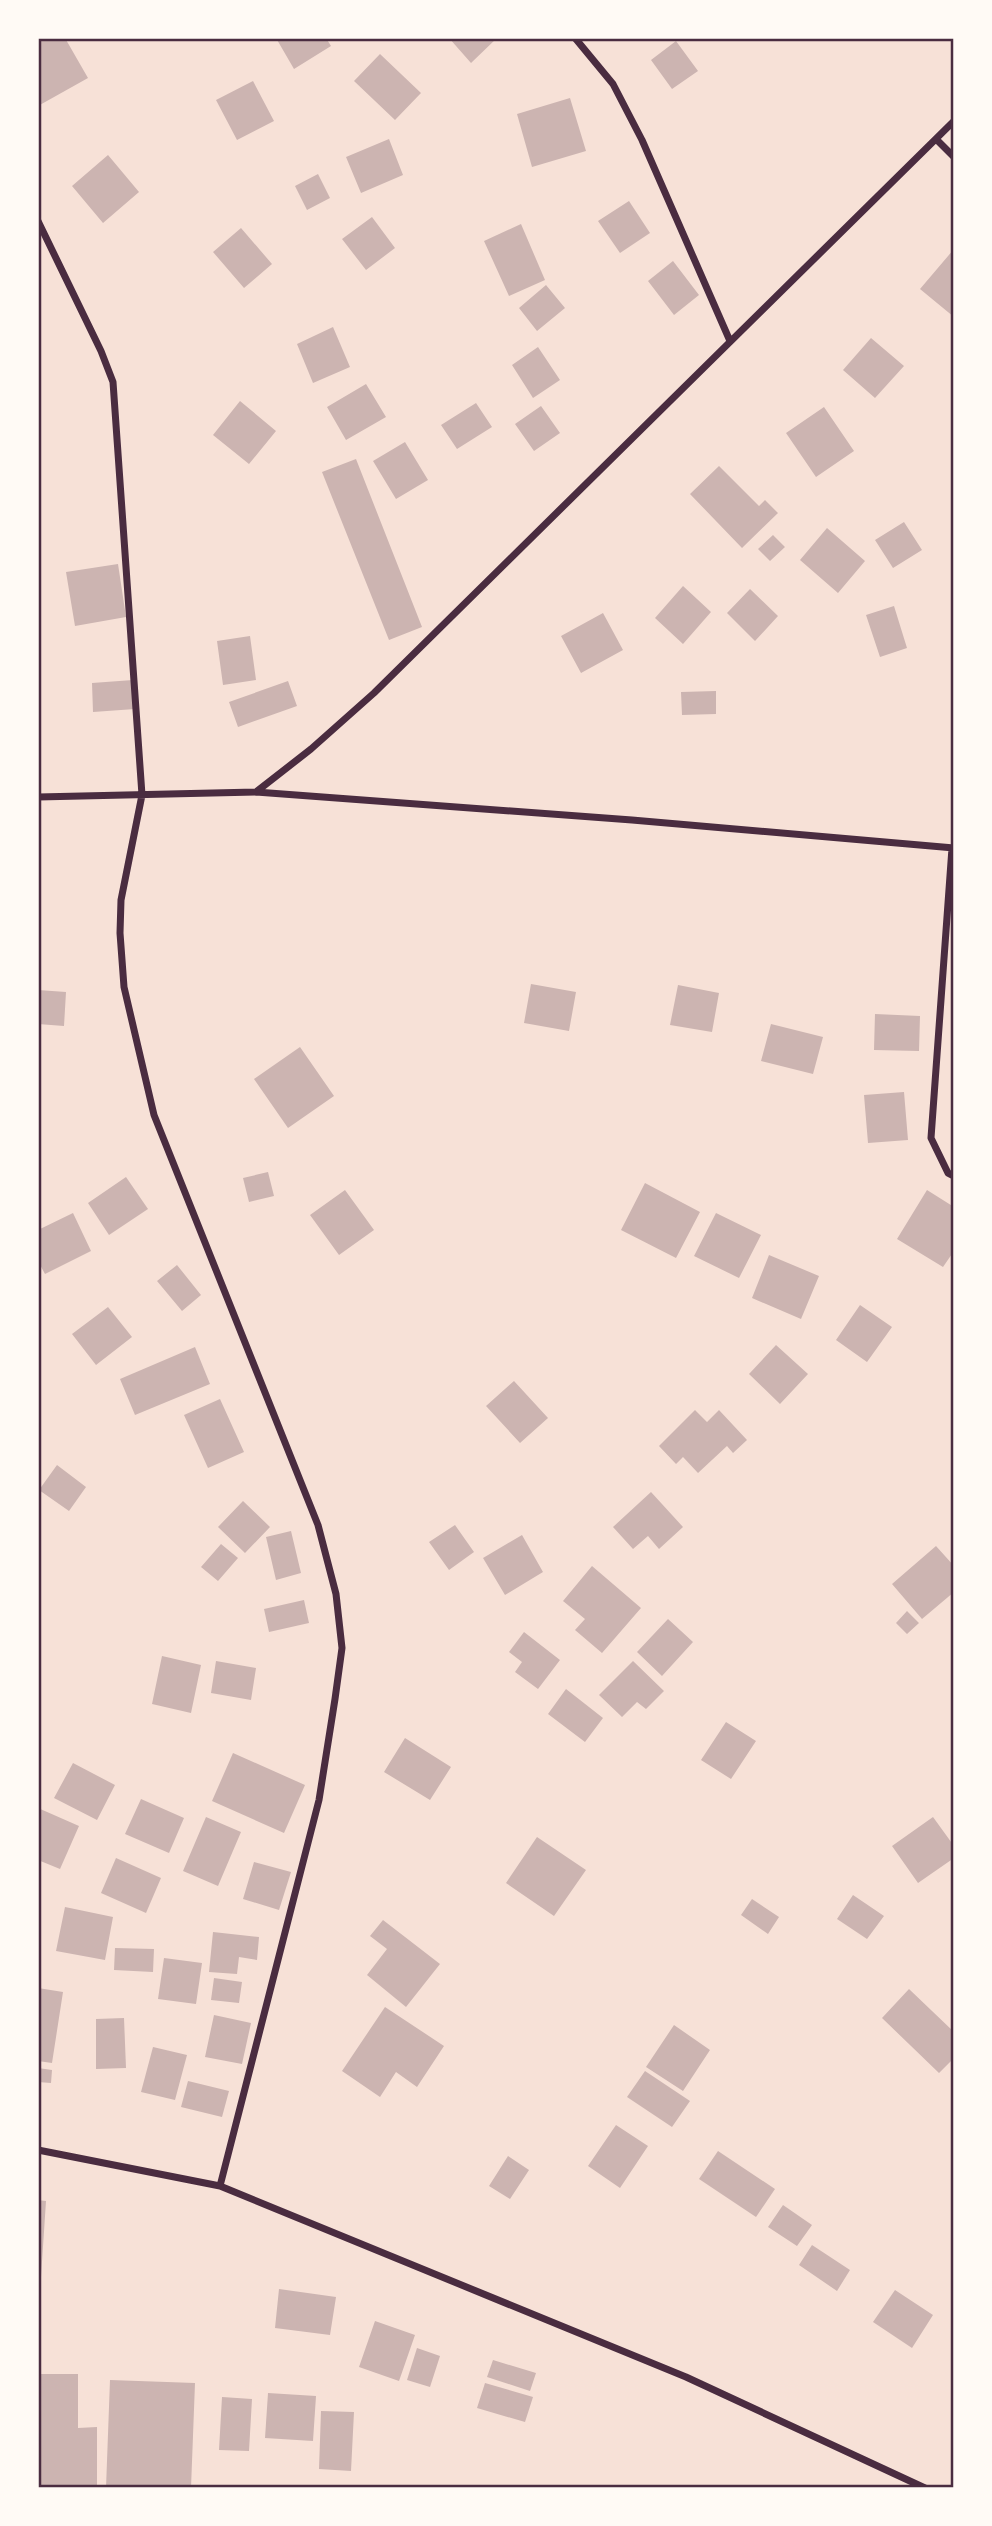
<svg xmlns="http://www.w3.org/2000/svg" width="992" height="2526" font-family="Rubik,sans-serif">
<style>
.building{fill:#ccb4b1}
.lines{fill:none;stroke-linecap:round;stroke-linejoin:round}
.minor{stroke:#4a2c40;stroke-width:7}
.neatline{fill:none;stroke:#4a2c40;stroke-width:2.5}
</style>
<rect width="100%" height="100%" fill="#f7e1d7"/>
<path class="building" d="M38 38H65L88 78 38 106Z
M276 38H326L331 46 294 69Z
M449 38H497L471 63Z
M676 41 698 71 672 89 651 60Z
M380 54 421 93 395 120 354 81Z
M253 81 274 121 237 140 216 100Z
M570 98 586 151 532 167 517 114Z
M389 139 403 175 361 193 346 157Z
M108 155 139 192 103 223 72 186Z
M318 174 330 198 307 210 295 186Z
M629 201 650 233 620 253 598 221Z
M372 217 395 248 366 270 342 239Z
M521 224 545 280 509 296 484 241Z
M241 228 272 264 244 288 213 252Z
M954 249V317L920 289Z
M673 261 699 295 674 315 648 281Z
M546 285 565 308 537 331 519 308Z
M333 327 350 367 313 383 297 344Z
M871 338 904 366 875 398 843 370Z
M538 347 560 380 533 398 512 365Z
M366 384 386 417 346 440 327 407Z
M240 401 276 431 249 464 213 435Z
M476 403 492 427 457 449 441 425Z
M541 406 560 433 534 451 515 424Z
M824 407 854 451 816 477 786 433Z
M405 442 428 480 396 499 373 461Z
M356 459 422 627 389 640 322 472Z
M719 466 759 506 765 500 778 513 742 548 690 494Z
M904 522 922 550 893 568 875 540Z
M827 528 865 561 838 593 800 560Z
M773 535 785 547 770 561 758 549Z
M118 564 126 617 75 626 66 572Z
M683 586 711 612 683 644 655 618Z
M750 589 778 616 755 641 727 613Z
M894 606 907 648 880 657 866 615Z
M603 613 623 650 581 673 561 636Z
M250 636 256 680 223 685 217 641Z
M133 680 135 709 93 712 92 683Z
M288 681 297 706 238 727 229 702Z
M716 691V714L682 715 681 692Z
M531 984 576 992 569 1031 524 1023Z
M678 985 719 993 712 1032 670 1025Z
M38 990 66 992 64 1026 38 1024Z
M875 1014 920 1016 919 1051 874 1050Z
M771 1024 823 1037 813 1074 761 1061Z
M300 1047 334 1096 288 1128 254 1079Z
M904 1092 908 1140 868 1143 864 1095Z
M268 1172 274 1196 249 1202 243 1178Z
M126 1177 148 1209 109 1235 88 1203Z
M645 1183 700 1212 676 1258 621 1230Z
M345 1190 374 1230 339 1255 310 1215Z
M927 1190 954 1207V1251L943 1267 897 1239Z
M73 1213 91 1251 45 1274 38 1261V1230Z
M716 1213 761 1235 739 1278 694 1256Z
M769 1255 819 1276 801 1319 752 1298Z
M177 1265 201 1295 182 1311 157 1281Z
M860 1305 892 1327 867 1362 836 1340Z
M108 1307 132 1337 96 1365 72 1334Z
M776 1345 808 1374 780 1404 749 1374Z
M195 1347 210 1384 135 1415 120 1379Z
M514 1381 548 1418 520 1443 486 1406Z
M220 1399 244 1452 208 1468 184 1415Z
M695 1410 707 1422 719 1410 747 1440 733 1453 727 1446 698 1473 683 1457 676 1464 659 1446Z
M57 1465 86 1487 69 1511 39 1490Z
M651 1492 683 1527 659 1549 648 1536 633 1549 613 1527Z
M243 1501 270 1527 245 1553 218 1527Z
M455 1525 474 1552 449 1570 429 1542Z
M291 1531 301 1573 276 1580 266 1537Z
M522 1535 543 1572 505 1595 483 1558Z
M221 1544 238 1558 218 1581 201 1567Z
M936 1546 954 1566V1592L922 1619 892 1584Z
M592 1566 641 1608 602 1653 575 1630 585 1619 563 1601Z
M304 1600 309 1623 269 1632 264 1609Z
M907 1611 919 1623 907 1634 896 1623Z
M668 1619 693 1642 662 1676 637 1652Z
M524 1632 560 1660 538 1689 515 1672 522 1662 509 1652Z
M162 1656 201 1665 191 1713 152 1704Z
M216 1661 256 1668 251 1700 211 1693Z
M633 1661 664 1691 646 1709 637 1702 622 1717 599 1695Z
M566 1689 603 1718 585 1742 548 1714Z
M726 1722 756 1741 731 1779 701 1760Z
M405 1738 451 1767 430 1800 384 1772Z
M233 1753 305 1785 284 1833 212 1801Z
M73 1763 115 1785 97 1820 54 1798Z
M141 1799 184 1818 169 1853 125 1834Z
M38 1808 79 1826 60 1869 38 1860Z
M206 1817 241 1832 218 1886 183 1871Z
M933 1817 954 1846V1858L918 1883 892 1846Z
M537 1837 586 1870 554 1916 506 1883Z
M116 1858 161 1878 146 1913 101 1893Z
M254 1862 291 1872 279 1910 243 1899Z
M853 1895 884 1916 867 1939 837 1919Z
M752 1899 779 1917 768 1934 741 1915Z
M65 1907 113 1917 105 1960 56 1951Z
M383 1920 440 1964 406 2007 367 1975 387 1949 370 1936Z
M213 1932 259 1937 257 1960 239 1957 237 1974 209 1972Z
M115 1948 154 1949 153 1972 114 1970Z
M164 1958 202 1963 196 2004 158 1999Z
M214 1978 242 1982 239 2003 211 2000Z
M38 1988 63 1992 52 2063 38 2061Z
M909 1989 954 2032V2058L939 2073 882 2018Z
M385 2007 444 2046 417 2087 396 2072 380 2097 342 2071Z
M214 2015 251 2023 242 2064 205 2057Z
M124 2018 126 2068 96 2069V2019Z
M674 2025 710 2050 683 2091 646 2067Z
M153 2047 187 2055 175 2100 141 2092Z
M38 2068 52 2070 51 2083 38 2082Z
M645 2071 690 2101 672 2127 627 2097Z
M188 2081 229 2091 222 2117 181 2107Z
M616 2125 648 2146 620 2188 588 2166Z
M718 2151 775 2189 756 2217 699 2179Z
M508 2156 529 2170 510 2199 489 2186Z
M38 2200 46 2201 41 2277H38Z
M783 2205 812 2225 797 2246 768 2227Z
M812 2245 850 2270 837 2291 799 2265Z
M279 2289 336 2297 330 2335 275 2328Z
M895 2290 933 2315 912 2348 873 2322Z
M375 2321 415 2335 399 2381 359 2367Z
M417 2348 440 2356 430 2387 407 2380Z
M493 2360 536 2373 530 2391 487 2377Z
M38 2374H78V2428L97 2427V2488H38Z
M110 2380 195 2383 191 2488H106Z
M485 2383 533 2397 525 2422 477 2408Z
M268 2393 316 2396 313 2441 265 2438Z
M222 2397 252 2399 249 2451 219 2450Z
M321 2411 354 2412 351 2471 319 2469Z"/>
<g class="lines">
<path class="minor" d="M575 38 613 84 642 140 730 341
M936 139 954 157
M38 221 101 351 113 382 142 795 121 900 120 933 124 987 154 1115 318 1525 336 1594 342 1648 335 1699 319 1800 220 2186
M256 792 311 749 374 693 954 121
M38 797 256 792 632 820 954 848
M952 848 931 1138 948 1173 954 1176
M38 2150 220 2186 686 2377 925 2488"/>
</g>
<rect width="992" height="2526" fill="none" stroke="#fffaf5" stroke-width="80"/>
<rect x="40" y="40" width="912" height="2446" class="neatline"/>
</svg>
